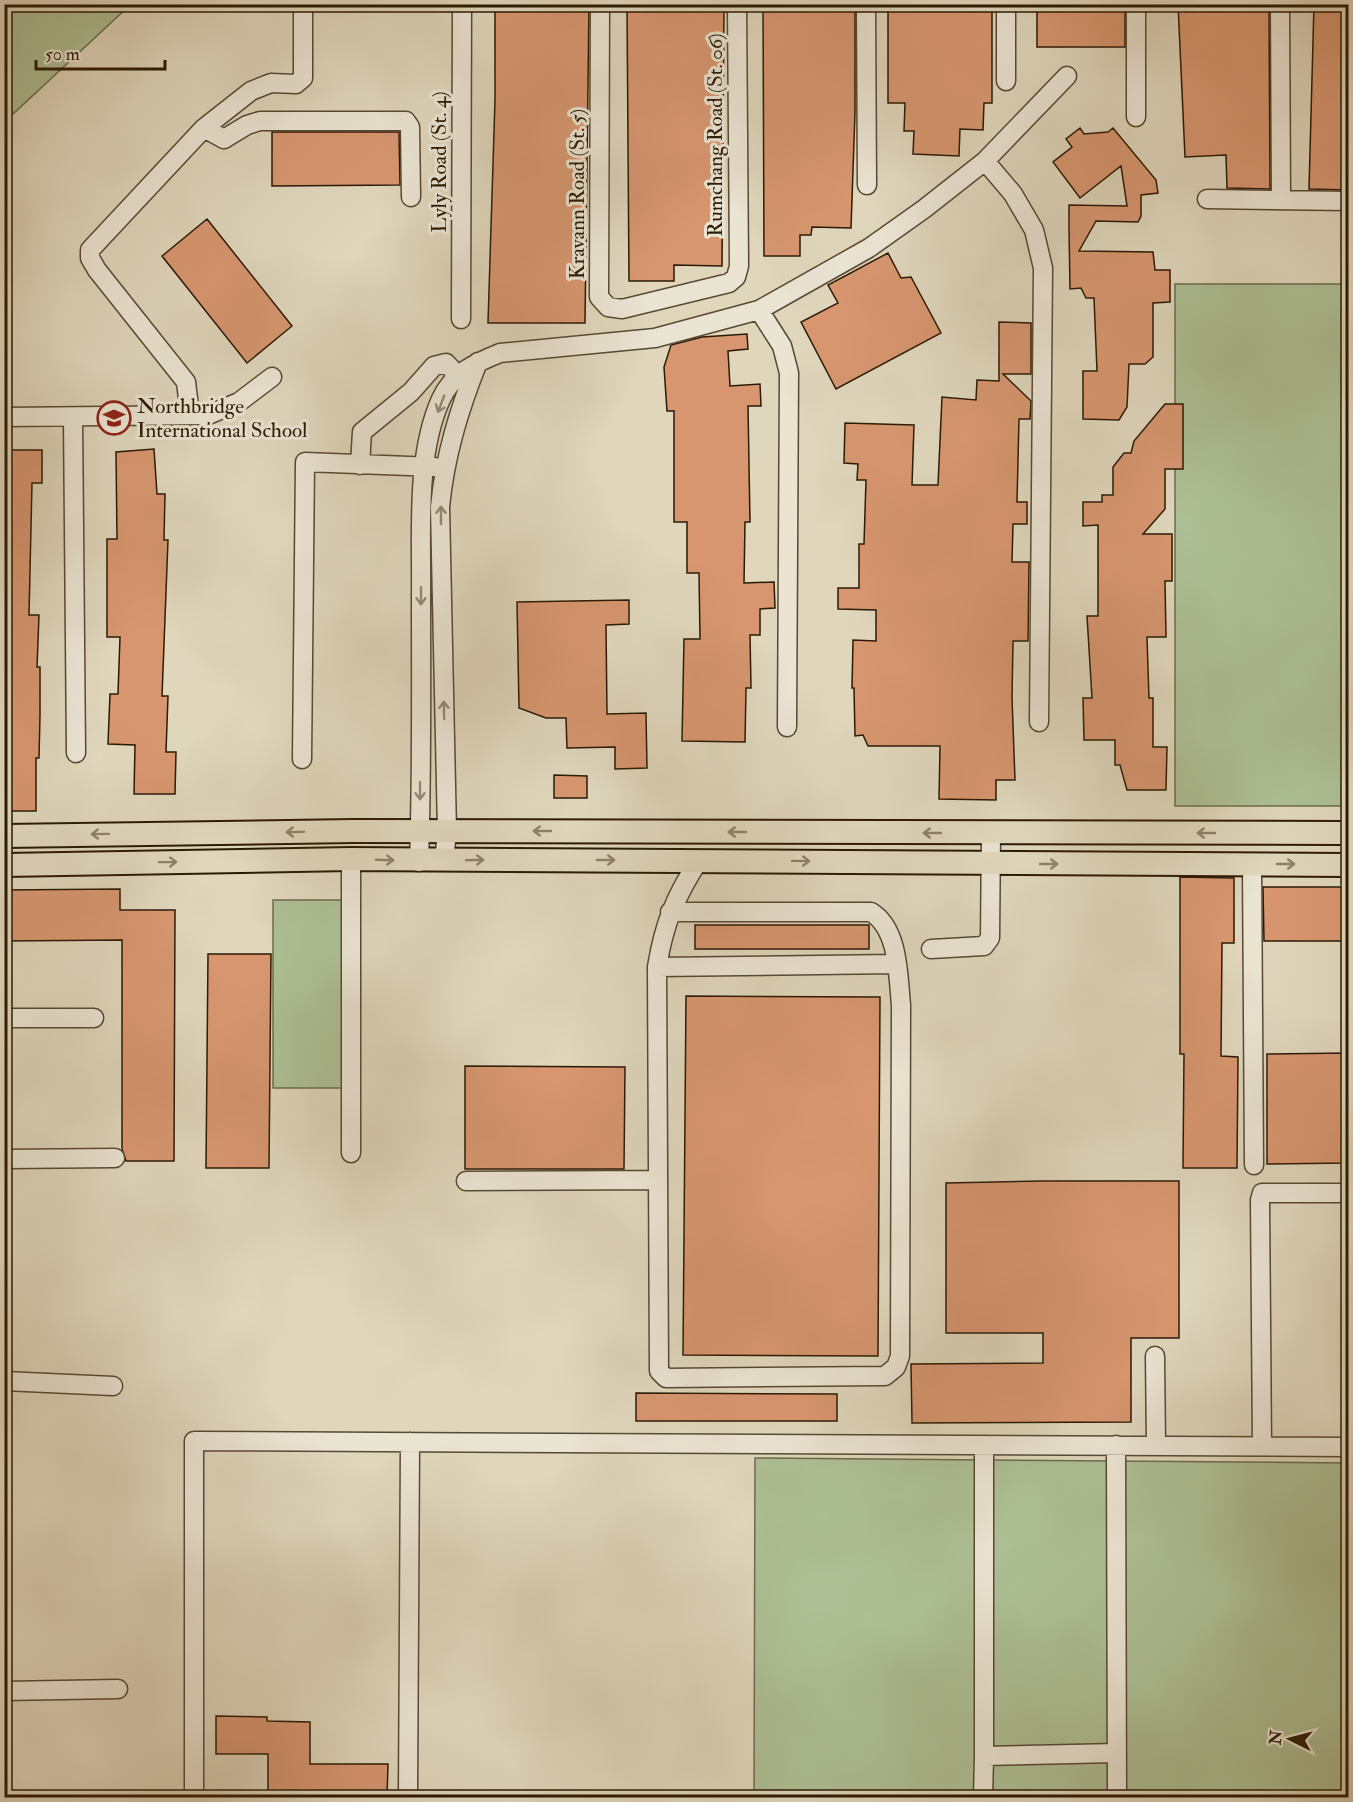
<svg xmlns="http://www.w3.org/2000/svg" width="1353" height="1802" font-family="'IM FELL Double Pica',serif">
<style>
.green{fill:#adbf94;stroke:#6c6c4c;stroke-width:1.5}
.water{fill:#95b7b7;stroke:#6b786f;stroke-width:1.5}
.building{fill:#d79670;stroke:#2b1a04;stroke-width:1.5}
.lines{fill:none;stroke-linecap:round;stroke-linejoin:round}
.minor-casing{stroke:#584932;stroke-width:21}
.major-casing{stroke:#2b1a04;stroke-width:26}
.minor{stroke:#eae4d3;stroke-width:18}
.major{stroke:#dfd6bc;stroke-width:22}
.oneway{stroke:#948976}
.oneway2{stroke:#8e8169}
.labels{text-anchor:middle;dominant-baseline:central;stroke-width:6;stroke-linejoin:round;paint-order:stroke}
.street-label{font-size:21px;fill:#2b1a04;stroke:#eae4d3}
.poi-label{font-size:21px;fill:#2b1a04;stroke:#eae4d3;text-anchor:start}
</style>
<rect width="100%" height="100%" fill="#dfd6bc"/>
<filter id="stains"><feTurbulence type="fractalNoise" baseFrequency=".00333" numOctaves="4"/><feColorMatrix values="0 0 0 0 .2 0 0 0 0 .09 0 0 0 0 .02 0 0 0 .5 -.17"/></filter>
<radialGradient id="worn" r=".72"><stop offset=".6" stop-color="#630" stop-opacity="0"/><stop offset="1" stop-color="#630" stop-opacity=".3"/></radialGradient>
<path class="green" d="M4 5 5 4 130 5 13 114 5 102Z
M1175 284H1348V806H1175Z
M273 900H344V1088H273Z
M755 1458 1348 1463V1797L754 1798Z"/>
<path class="water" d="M5 233H8V299H4Z"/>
<path class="building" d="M495 4H589L585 323H488L495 100Z
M627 4H724L722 266 674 265V281H629Z
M763 4H855V112L851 228 812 227 811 235H800V256H764Z
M888 4H992V103H984L983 130 960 129 959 156 913 154 914 131H904L905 103H888Z
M1037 4H1125V47H1037Z
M1178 4H1269L1270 189 1227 188 1226 155 1185 157Z
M1314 4H1348V190L1309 189Z
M1080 128 1084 134 1108 132 1113 128 1156 180 1158 193 1141 195V216L1138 222 1096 221 1079 251 1153 252 1155 270H1170V302L1153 303V357L1145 364H1129L1127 407 1119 420 1083 419V371H1097L1094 298H1086L1081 288 1070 289 1069 228V205L1127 206 1121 166 1080 198 1053 162 1072 147 1066 139Z
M272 132H399L400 185 272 186Z
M207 219 292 326 247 363 162 256Z
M888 253 901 278 911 277 941 333 836 389 801 322 838 303 828 285Z
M999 322 1031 323V374H1003L1031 401 1030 419H1019L1017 502H1027V524H1013L1012 562H1029L1028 641H1013L1012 698 1015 780H996V800L939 799 940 746H868L863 735 855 736 854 688H852L853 640 876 641V610L838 609V588H859V544H864L866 480H857L858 464 844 463 845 423 914 425 912 485H938L942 397 976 400 977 380 999 381Z
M747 334 748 349 728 351 730 386 760 384 761 406H748L750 522H745L744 583 774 582 775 608 760 609V635H750L751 688H746L745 742 682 741 684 639H700L699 573H687V522H674V411H667L664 367 671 345 702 337Z
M1165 404H1183V469H1165V509L1143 534H1172V581H1165L1166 637H1147L1149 698H1153V747H1167L1166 790H1127L1120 765H1115V740H1084L1083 698H1092L1087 616H1098V525L1083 526V502H1102V495H1113V467L1124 453H1131L1134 441Z
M154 449 157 494H165L164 540H168L162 696H168L166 752H176L175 794H134L135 745 108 744 110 694H118L120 637H107V539H117L116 452Z
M4 450H42V483H32L29 615H39L37 667H40V715L39 758H36V811H4Z
M629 600V624L606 625 607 714 646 713 647 768 615 769V747L567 748 566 718H546L519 708 517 602Z
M554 775 587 776V798H554Z
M1180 877 1234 878V943H1222L1221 1056 1238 1057 1237 1168H1183L1184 1054H1180Z
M1263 887H1348V941H1264Z
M120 889V910H175L174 1161H126L122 1149V940L4 941V890Z
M695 925H869V949H695Z
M208 954H271L269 1168H206Z
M686 996 880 997 878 1356 683 1355Z
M1348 1053V1163L1267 1164V1054Z
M465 1066 625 1067 624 1169H465Z
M1042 1181H1179V1338H1131V1422L912 1423 911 1364 1043 1363V1333H946V1183Z
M636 1393 837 1394V1421H636Z
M216 1716 267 1717V1721L310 1722V1764H388L387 1797H268V1754H216Z"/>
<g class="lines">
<g class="minor-casing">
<path id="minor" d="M600 4 599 297 608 307 622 309 729 283 736 277 739 266 737 4
M866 4 867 185
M1280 4 1281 200
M1006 81V4
M1136 117V4
M204 128 224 139 247 125 260 121H406L410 127 411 197
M985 161 1013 194 1034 230 1043 268 1039 722
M1207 199 1348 201
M759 310 782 346 789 373 787 727
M461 319 462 4
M190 415 186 382 97 270 90 258V250L204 128 251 91 271 83 296 84 303 78V4
M4 417 208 415 239 402 272 377
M73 417 76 753
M360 465 362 432 411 392 434 366 446 363 465 383
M302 759 305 462 435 467
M444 861 447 832 440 507C445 455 459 410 478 362
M419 862C422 774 421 685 421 597 422 536 415 456 441 399 453 373 475 363 500 353L655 338 759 310 869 248 924 209 985 161 1067 76
M1252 864 1254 1165
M670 912H871C899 929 898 976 901 1005L900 1356 896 1367 885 1376 666 1378 659 1371 657 967C664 924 675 897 699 860
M931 949 984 946 990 938 991 833
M657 967 895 964
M4 1018H94
M351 1153V859
M4 1159 115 1158
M466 1181 658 1180
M1155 1356 1156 1446
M4 1381 113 1386
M1116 1445 1117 1798
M1262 1446 1260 1200 1262 1193H1348
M4 1691 118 1689
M984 1756V1445
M194 1798V1441L1348 1447
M408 1798 410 1442
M983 1798 984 1756 1117 1753"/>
</g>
<g class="major-casing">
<path id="major" d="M4 836 354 831 1348 833
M4 865 351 859 1348 865"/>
</g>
<use href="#minor" class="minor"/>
<use href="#major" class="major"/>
</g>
<defs><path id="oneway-shaft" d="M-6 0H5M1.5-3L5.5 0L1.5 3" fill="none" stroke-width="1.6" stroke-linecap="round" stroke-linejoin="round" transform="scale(1.5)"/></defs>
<g class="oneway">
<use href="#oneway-shaft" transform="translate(441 404) rotate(111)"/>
<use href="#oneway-shaft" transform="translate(441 515) rotate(-90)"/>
<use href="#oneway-shaft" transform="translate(421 596) rotate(90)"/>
<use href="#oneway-shaft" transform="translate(444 710) rotate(-91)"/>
<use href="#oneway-shaft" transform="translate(420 791) rotate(90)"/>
</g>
<g class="oneway2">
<use href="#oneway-shaft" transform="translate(542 831) rotate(-180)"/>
<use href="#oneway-shaft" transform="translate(295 832) rotate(179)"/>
<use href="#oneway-shaft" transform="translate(737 832) rotate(-180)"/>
<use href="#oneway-shaft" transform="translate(932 833) rotate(-180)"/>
<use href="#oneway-shaft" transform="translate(1206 833) rotate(180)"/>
<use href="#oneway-shaft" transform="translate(100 834) rotate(179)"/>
<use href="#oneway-shaft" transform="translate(385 860) rotate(2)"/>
<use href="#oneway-shaft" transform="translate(475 860) rotate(-2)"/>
<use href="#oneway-shaft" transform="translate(606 860)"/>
<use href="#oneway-shaft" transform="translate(801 861) rotate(1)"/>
<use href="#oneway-shaft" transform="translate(168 862) rotate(-1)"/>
<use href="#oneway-shaft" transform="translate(1049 864)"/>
<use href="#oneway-shaft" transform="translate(1286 864)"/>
</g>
<defs>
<g id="school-ring" transform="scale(1.725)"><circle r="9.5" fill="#eae4d3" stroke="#8f2418" stroke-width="1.5"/><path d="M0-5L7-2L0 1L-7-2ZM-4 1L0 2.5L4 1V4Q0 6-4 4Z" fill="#8f2418"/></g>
</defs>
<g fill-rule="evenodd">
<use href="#school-ring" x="114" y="418"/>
</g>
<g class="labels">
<g class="street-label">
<text transform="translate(715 135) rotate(-90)">Rumchang Road (St. 06)</text>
<text transform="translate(439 162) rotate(-90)">Lyly Road (St. 4)</text>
<text transform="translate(577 194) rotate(-90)">Kravann Road (St. 5)</text>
</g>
<g class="poi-label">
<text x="137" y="406">Northbridge<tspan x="137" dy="24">International School</tspan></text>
</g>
</g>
<rect width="1353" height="1802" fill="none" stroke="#dfd6bc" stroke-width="24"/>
<rect x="6" y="6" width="1341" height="1790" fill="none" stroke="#2b1a04" stroke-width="3"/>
<rect x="12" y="12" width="1329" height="1778" fill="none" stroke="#2b1a04" stroke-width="1.5"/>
<g transform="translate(1290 1739) rotate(276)" stroke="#eae4d3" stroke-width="4.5" paint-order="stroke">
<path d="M0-4.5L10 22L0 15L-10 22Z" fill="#2b1a04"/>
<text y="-9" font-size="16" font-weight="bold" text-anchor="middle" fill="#2b1a04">N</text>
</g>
<path d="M36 60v9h129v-9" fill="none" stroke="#2b1a04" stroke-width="3"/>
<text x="45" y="60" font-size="18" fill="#2b1a04" stroke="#eae4d3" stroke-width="4.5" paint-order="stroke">50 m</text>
<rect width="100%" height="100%" filter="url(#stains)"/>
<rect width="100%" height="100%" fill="url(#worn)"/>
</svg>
